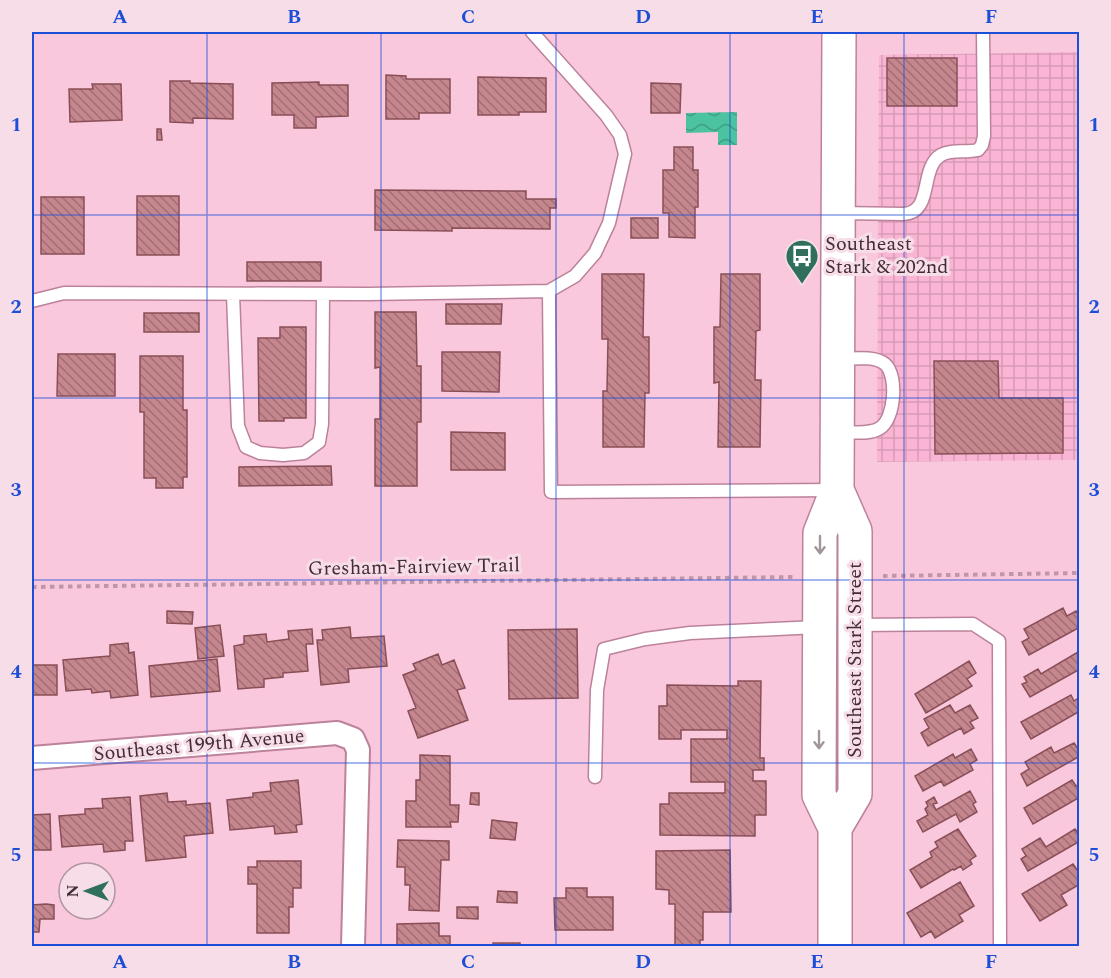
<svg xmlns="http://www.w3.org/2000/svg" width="1111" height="978" font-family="Spectral,serif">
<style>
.industrial{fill:url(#industrial-grid)}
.water{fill:url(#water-waves)}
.building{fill:url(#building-back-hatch);stroke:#894f57;stroke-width:1.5}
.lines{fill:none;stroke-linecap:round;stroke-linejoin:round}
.service-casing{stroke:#bc829b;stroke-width:15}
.minor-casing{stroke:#bc829b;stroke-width:26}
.secondary-casing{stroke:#bc829b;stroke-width:36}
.path{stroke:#c097a8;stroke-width:4;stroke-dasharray:4.5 4.5;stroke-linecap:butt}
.service{stroke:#fff;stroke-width:12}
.minor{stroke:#fff;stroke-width:22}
.secondary{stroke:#fff;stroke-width:33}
.oneway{stroke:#a2969b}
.grid{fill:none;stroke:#1d4ed8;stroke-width:1.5;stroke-opacity:0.55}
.labels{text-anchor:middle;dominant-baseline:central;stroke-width:6;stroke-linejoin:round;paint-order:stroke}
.poi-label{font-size:20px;fill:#442c37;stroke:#f7dde8;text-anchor:start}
.street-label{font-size:20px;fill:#442c37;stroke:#f7dde8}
.neatline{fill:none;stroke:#1d4ed8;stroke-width:2}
.grid-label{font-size:20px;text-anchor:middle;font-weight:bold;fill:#1d4ed8}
</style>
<defs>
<pattern id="industrial-grid" width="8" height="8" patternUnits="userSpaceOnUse" patternTransform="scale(1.5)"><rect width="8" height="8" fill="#fbb5d4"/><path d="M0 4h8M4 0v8" fill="none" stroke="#d89cb7"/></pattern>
<pattern id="water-waves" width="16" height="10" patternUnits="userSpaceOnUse" patternTransform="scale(1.5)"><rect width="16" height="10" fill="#4bc2a0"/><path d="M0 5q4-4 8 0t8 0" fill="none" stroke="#409e83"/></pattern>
<pattern id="building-back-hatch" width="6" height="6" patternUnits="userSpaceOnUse" patternTransform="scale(1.5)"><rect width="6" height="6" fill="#c5868e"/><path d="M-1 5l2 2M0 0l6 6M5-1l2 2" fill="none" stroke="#a26e75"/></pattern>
</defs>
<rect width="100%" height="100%" fill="#fac8dd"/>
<path class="industrial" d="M1079 52V460L877 462 879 55Z"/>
<path class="water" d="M737 112V145H718V132L686 133V113Z"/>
<path class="building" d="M887 58H957V106H887Z
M386 75 406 76V79H450V113H419V119H386Z
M478 77 546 78V112H519V115H478Z
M170 81H190V83L233 84V119L193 118V123L170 122Z
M319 82V85H348V116L316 117V128H294V115H272V83Z
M651 83 681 84 680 113H651Z
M92 84H121L122 120 70 122 69 89H93Z
M157 129H161L162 140H157Z
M674 147H693V170H698V207H695V238L669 237V213H663V170H674Z
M375 190 526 191V199H556V208H550V229L452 228V231L375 230Z
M137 196H179V255H137Z
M41 197H84V254H41Z
M631 218H658V238H631Z
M247 262H321V281H247Z
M602 274H644L643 337H649V393H645L644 447H603V391H607L608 339H602Z
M721 274H760V330L756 331 755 380H761L760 447H718L719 382 714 383V327H720Z
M446 304H502L501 324H446Z
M375 312H416L417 366H421V422H417V486H375V419H380V367L375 368Z
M144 313H199V332H144Z
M280 327H306V418H284V421H259L258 338H280Z
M442 352H500L499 392 442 391Z
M58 354H115V396H57Z
M140 356H183V410H187V477H183V488H156V478H144V412H140Z
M934 361H998L999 398H1063V453L935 454Z
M451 432 505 433V470H451Z
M331 466 332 485 239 486V467Z
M1063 608 1067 616 1076 611 1080 618V627L1029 655 1022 642 1029 638 1024 629Z
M167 611 193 612 192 624 167 623Z
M220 625 224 656 198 659 195 628Z
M350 627 351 638 384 636 387 666 348 669 349 682 321 685 317 640H323L322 630Z
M312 629 313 644H306L308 671 283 673V677L264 679V687L238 689 234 646 244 644V636L266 634 267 642 289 639 288 631Z
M577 629 578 698 509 699 508 630Z
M128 643 129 653 134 652 138 695 111 698 110 691 92 693 91 689 66 691 63 660 110 656V645Z
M1078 652 1080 669 1030 697 1022 684 1027 682 1024 677 1038 669 1041 674Z
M438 654 442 665 454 660 465 688 457 690 468 720 418 738 408 711 416 708 403 675 416 670 413 664Z
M217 659 220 691 151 697 149 666Z
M969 661 976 673 967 679 972 686 926 713 915 694Z
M32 665H57V695H32Z
M738 681H761L760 758H764V770H753V781H766V815H755V836L660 835V804H669V793H725V782H691V739H727V730H681V739H659V706H667V685L738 686Z
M1071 695 1074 701 1077 699 1080 703V711L1031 739 1021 722Z
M950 705 955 713 970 705 978 718 970 722 974 728 964 734 961 728 928 746 921 733 929 728 924 719Z
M1074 743 1080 752V756L1027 786 1021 774 1029 769 1025 762 1051 747 1054 753Z
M971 749 977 760 970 764 973 770 944 786 941 781 923 791 915 776 953 754 955 758Z
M420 755 450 756V805H459L458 822H450L451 827H406V801H416V780H420Z
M298 780 302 824 296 825 297 832 275 834 274 826 230 830 227 800 253 797V793L271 791 270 783Z
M1072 780 1076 786 1078 785 1080 787V797L1033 824 1024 808Z
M970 791 976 802 973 804 977 812 960 822 956 814 923 832 917 821 928 815 925 809 928 806 926 802 934 797 937 803 933 804 936 810Z
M167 793 168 802 186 801V805L210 803 213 833 184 836 186 857 146 861 140 796Z
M471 793H479V805L470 804Z
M130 797 133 841H125V850L104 852 103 844 62 847 59 816 85 814V809L103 808 102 799Z
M50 814 51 850H32V815Z
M492 820 517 823 515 840 490 838Z
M958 829 976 856 970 860 972 864 963 870 961 866 954 870 953 869 921 888 910 870 932 857 930 852 938 847 935 842Z
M1075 829 1080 836V841L1028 871 1021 859 1026 856 1022 849 1040 838 1046 847Z
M398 840 449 841V860H441L439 911 409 910 410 885H405V867H397Z
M730 850 731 912H703V940H700V946H675V904H669V890L656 889V851Z
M257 861H301V888H293V907H289V933H257V884H248V867H257Z
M1073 864 1080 874V884L1061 895 1067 905 1040 921 1022 894Z
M960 882 974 906 959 915 963 921 935 938 931 931 921 937 907 913Z
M566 888H587V897H613V930H555L554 898H566Z
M498 891 517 892V903L497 902Z
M46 904 54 905V919H40L39 932H32V905Z
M457 907H478V919L457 918Z
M439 923V936H450V946H397V924Z
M493 943H520V946H493Z"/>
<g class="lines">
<g class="service-casing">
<path id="service" d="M532 32 606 115 620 135 625 154 609 223 595 253 575 276 549 291 551 492 836 490
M840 213 903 214C934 213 919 168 941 155 951 149 966 153 978 150L982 145 984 136 983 32
M233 294 238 426 246 447 260 453 283 455 304 453 319 442 322 424 323 294
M32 301 64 293 368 294 549 291
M839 432C851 432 870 435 880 428 895 419 898 375 885 364 874 355 852 359 839 359
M855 625 973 624 999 641 1000 946
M595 777 597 690 604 649 645 639 690 633 818 627"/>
</g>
<g class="minor-casing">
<path id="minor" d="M32 758 337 733 353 739 358 750 353 946"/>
</g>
<g class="secondary-casing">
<path id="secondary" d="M835 828 855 794V531L837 490
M835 946V828L819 795 820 533 837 490 839 32"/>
</g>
<path class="path" d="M883 576 1080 573
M32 587 793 577"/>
<use href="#service" class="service"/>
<use href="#minor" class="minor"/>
<use href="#secondary" class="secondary"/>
</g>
<defs><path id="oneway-shaft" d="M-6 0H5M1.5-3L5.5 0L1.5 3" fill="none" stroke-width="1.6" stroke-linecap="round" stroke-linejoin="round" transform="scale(1.5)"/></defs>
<g class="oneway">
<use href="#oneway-shaft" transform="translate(820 545) rotate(90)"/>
<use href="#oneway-shaft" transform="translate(819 740) rotate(90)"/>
</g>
<path class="grid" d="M207 32V946M381 32V946M556 32V946M730 32V946M904 32V946M32 215H1080M32 398H1080M32 580H1080M32 763H1080"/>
<defs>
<g id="bus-pin" transform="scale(1.725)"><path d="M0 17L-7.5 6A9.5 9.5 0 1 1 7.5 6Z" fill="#306f5c" stroke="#f7dde8"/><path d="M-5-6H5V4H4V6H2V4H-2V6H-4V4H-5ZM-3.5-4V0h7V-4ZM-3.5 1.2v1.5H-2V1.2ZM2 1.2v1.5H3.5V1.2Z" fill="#fff"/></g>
</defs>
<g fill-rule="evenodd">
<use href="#bus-pin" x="802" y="256"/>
</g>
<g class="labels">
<g class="poi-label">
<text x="825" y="244">Southeast<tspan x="825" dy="23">Stark &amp; 202nd</tspan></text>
</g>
<g class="street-label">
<text transform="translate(414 567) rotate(-1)">Gresham-Fairview Trail</text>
<text transform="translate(855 660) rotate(-90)">Southeast Stark Street</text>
<text transform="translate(199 745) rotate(-5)">Southeast 199th Avenue</text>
</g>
</g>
<rect width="1111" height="978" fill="none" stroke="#f7dde8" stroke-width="66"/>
<g transform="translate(87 891) rotate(270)"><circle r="28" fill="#f7dde8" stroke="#af96a1" stroke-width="1.5"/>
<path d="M0-4.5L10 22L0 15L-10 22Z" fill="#306f5c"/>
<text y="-9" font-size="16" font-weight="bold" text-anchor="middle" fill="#442c37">N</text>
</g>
<rect x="33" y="33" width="1045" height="912" class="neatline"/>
<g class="grid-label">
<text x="120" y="23">A</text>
<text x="294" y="23">B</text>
<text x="468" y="23">C</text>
<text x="643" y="23">D</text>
<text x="817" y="23">E</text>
<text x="991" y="23">F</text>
<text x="16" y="131">1</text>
<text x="1094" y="131">1</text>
<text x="16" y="313">2</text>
<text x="1094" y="313">2</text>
<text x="16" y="496">3</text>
<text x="1094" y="496">3</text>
<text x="16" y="678">4</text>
<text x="1094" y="678">4</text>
<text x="16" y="861">5</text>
<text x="1094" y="861">5</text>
<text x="120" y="968">A</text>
<text x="294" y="968">B</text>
<text x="468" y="968">C</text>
<text x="643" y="968">D</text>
<text x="817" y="968">E</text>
<text x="991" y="968">F</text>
</g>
</svg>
